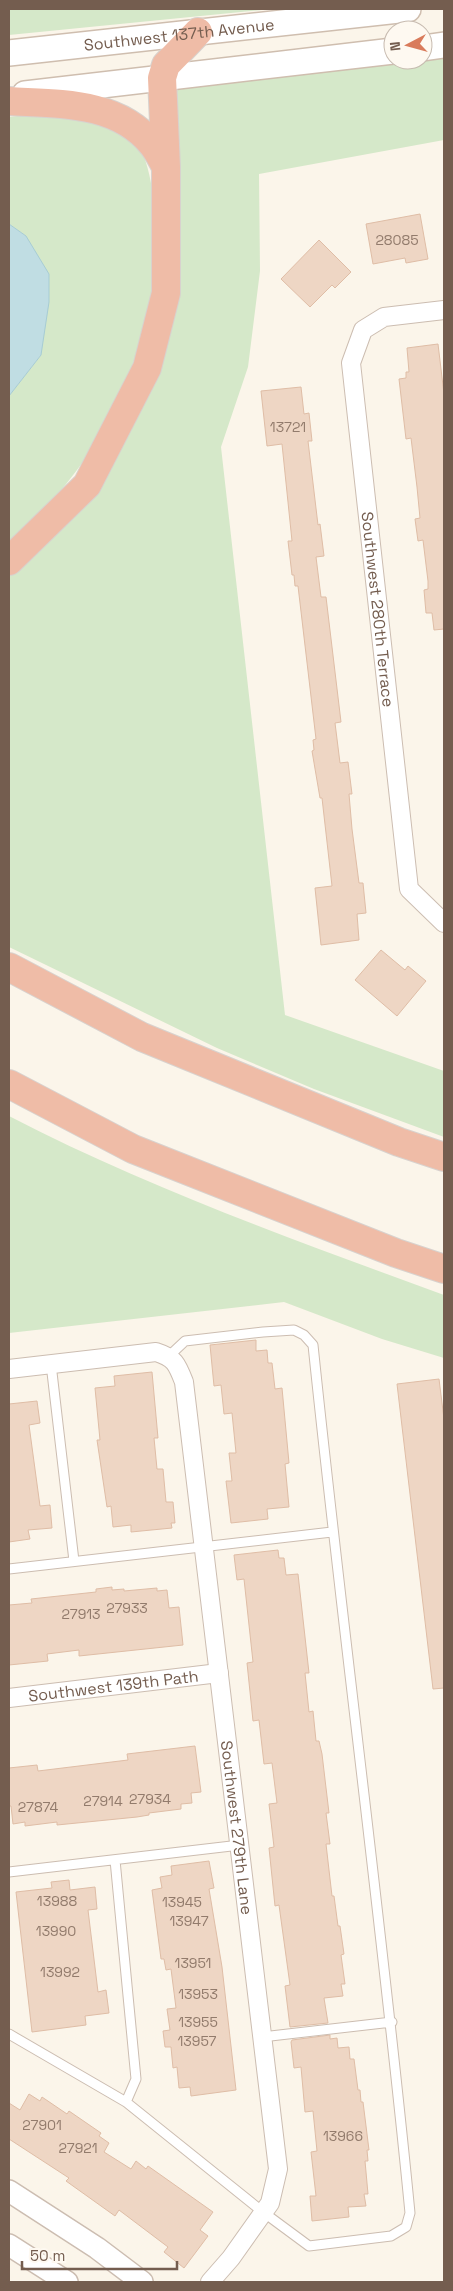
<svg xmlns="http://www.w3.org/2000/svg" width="453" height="2291" font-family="'Space Grotesk',sans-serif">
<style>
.green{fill:#d5e8c9}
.water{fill:#c0dde3;stroke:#a7ccd4}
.building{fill:#eed6c4;stroke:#dfbda6}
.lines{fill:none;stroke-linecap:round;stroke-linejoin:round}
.service-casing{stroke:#ccbdb1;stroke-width:11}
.minor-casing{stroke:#ccbdb1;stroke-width:20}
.tertiary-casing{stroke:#ccbdb1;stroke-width:24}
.secondary-casing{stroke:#cfbeaf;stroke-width:28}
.motorway-casing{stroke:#d8d2ce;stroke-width:30}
.service{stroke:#fff;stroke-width:9}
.minor{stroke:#fff;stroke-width:18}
.tertiary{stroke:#fff;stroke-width:21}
.secondary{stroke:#fff;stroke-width:25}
.motorway{stroke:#efbca7;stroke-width:28}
.labels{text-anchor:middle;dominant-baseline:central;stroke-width:5;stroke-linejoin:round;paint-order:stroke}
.number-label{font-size:14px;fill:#927b6c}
.street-label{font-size:16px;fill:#745d4f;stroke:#fef9f1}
</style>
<rect width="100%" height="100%" fill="#fbf5ea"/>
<path class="green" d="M9 9H272L9 35Z
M444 56V140L259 174 260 271 248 367 221 447 285 1015 444 1071V1137L314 1089 217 1048 9 947V570L142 407 171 100 179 88Z
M58 111C67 112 80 111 88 114 96 118 133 138 137 144 147 158 150 177 153 194 162 262 148 335 119 398 95 453 56 503 9 541V396L41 355 26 236 9 224V117Z
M9 1116C148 1188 297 1241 444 1295V1358L382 1339 284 1302 9 1333Z"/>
<path class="water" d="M9 224 26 236 49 274V302L41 355 9 396Z"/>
<path class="building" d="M420 214 428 259 406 263 405 258 373 264 366 224Z
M319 240 351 272 335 288 332 285 310 307 281 279Z
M438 344 444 394V629L434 630 432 613H426L424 590 428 589V581L423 540 418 541 415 519 420 518 417 487 411 438 406 439 399 379 406 378V372H409L407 348Z
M301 387 304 414 309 413 312 441H308L318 525 320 524 324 556 316 557 321 597H326L341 722 335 723 340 763 348 762 352 794H349L352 829 359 883H363L366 913 357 914 359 940 321 945 315 888 332 886 322 798H320L312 751 314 750 313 740 316 739 298 586H295L294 575H292L288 541H292L282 444 267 446 261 391Z
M381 950 405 970 408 966 426 981 397 1016 355 980Z
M256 1340V1351L267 1350 268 1363H272L275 1389 282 1388 289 1463 285 1464 289 1507 267 1509 268 1519 231 1523 226 1481H232L229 1453H236L232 1413 224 1414 221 1385 214 1386 210 1345Z
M152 1372 158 1438H154L157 1469H163L166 1502H173L175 1523H171L172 1528 131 1532V1525L113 1527 111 1506 107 1507 97 1440H100L95 1388 115 1386 114 1376Z
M439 1379 444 1419V1688L433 1689 397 1384Z
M37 1401 40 1423 29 1425 40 1506 50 1505 52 1528 28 1530 30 1539 9 1542V1404Z
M278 1550 279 1558H284L286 1575 298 1574 309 1673H305L309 1712 313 1711 316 1741H319L322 1754 329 1813H326L330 1844H326L332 1896H334L338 1926H340L344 1954 341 1955 345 1984H341L343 1996 324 1998 328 2023 290 2027 285 1986 290 1985 279 1905 275 1906 269 1848 274 1847 269 1804 277 1803 272 1763 264 1764 259 1720 253 1721 247 1663 253 1662 244 1579 237 1580 234 1555Z
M112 1587V1590L124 1589V1591L157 1588V1591L167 1590 169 1608 179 1607 183 1645 79 1656V1650L47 1654 48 1661 9 1665V1605L32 1603 31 1599 96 1592V1589Z
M195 1746 201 1792 191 1793 192 1803 181 1804V1809L149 1813V1815L137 1817 57 1825V1822L25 1826V1822L13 1824 11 1806H9V1768L37 1765 38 1771 128 1760 127 1754Z
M209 1861 214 1888 209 1889 222 1967 236 2090 191 2096 190 2087 179 2088 177 2067 173 2068 171 2047H165L163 2031 170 2030 167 2009 176 2008 171 1969 166 1970 164 1959H161L152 1890 162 1888 160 1877 172 1875 171 1866Z
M69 1880 70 1890 95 1887 97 1909 88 1910 98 1992 106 1990 109 2013 85 2016 86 2025 32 2032 16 1892 52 1888 51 1882Z
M330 2035V2039L337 2038 338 2048 349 2047 350 2059H354L358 2090H360L361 2102H363L369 2150H367L368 2161H365L368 2194H364L366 2206 348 2207 349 2217 312 2221 310 2196H316L311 2152 317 2151 313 2111 305 2112 301 2067 294 2068 291 2042 292 2040Z
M29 2094 40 2101 42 2097 67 2114 69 2111 101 2133 99 2136 109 2143 104 2152 131 2169 136 2161 146 2169 148 2166 213 2212 200 2230 208 2236 184 2268 164 2252 168 2247 119 2210 115 2216 66 2181 69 2178 9 2139V2103L20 2110Z"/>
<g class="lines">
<g class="service-casing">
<path id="service" d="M51 1364 74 1561
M9 1569 332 1532
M115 1860 136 2079 126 2102
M9 1872 240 1845
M9 2034 126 2102 263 2212 309 2246 391 2236 406 2227 410 2213C382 1924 343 1635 313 1345L304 1335 294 1330 263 1332 185 1341 169 1356
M262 2037 392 2022"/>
</g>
<g class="minor-casing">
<g id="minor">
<path id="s1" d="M444 310 384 317 363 330 351 363 409 889 444 923"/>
<path id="s2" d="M9 1369 156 1352C175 1358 177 1364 184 1382L278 2169 270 2203 231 2258 210 2282"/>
<path id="s3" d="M9 1698 219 1673"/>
</g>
</g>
<g class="tertiary-casing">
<path id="tertiary" d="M9 2191 97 2248 142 2282
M9 2245 67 2282"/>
</g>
<g class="secondary-casing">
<g id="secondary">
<path d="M423 48 444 45"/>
<path id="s4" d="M9 53 408 9"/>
<path d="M25 94 393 51"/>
</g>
</g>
<g class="motorway-casing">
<path id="motorway" d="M9 101C59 104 117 101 152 144 158 151 162 160 166 167
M9 561 87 485 147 368 166 293V167L162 78 166 65 198 32
M9 967 142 1037 399 1142 444 1157
M9 1084 133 1149 396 1253 444 1269"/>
</g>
<use href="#service" class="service"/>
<use href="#minor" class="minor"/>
<use href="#tertiary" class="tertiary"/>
<use href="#secondary" class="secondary"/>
<use href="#motorway" class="motorway"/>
</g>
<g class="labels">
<g class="number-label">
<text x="397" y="240">28085</text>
<text x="288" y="427">13721</text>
<text x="127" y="1608">27933</text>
<text x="81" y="1614">27913</text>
<text x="150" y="1799">27934</text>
<text x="103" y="1801">27914</text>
<text x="38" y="1807">27874</text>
<text x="57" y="1901">13988</text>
<text x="182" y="1902">13945</text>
<text x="189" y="1921">13947</text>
<text x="56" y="1931">13990</text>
<text x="193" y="1963">13951</text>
<text x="60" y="1972">13992</text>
<text x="198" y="1994">13953</text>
<text x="198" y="2022">13955</text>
<text x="197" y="2041">13957</text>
<text x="42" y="2125">27901</text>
<text x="343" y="2136">13966</text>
<text x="78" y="2148">27921</text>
</g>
<g class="street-label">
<text stroke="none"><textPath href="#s4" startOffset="171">Southwest 137th Avenue</textPath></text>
<text stroke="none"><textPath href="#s1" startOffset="368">Southwest 280th Terrace</textPath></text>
<text stroke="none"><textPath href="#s3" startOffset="105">Southwest 139th Path</textPath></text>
<text stroke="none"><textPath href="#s2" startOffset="640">Southwest 279th Lane</textPath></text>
</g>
</g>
<rect width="453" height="2291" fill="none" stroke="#745d4f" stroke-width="20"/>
<g transform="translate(408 45) rotate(264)"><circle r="24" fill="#fef9f1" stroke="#c7bbb0"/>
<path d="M0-4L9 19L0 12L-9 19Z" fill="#d97b5b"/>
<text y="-8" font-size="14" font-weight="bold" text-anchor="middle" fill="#745d4f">N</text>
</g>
<path d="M22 2261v8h155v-8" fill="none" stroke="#745d4f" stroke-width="2.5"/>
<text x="30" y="2261" font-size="15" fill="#745d4f" stroke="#fef9f1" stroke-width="4" paint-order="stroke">50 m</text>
</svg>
